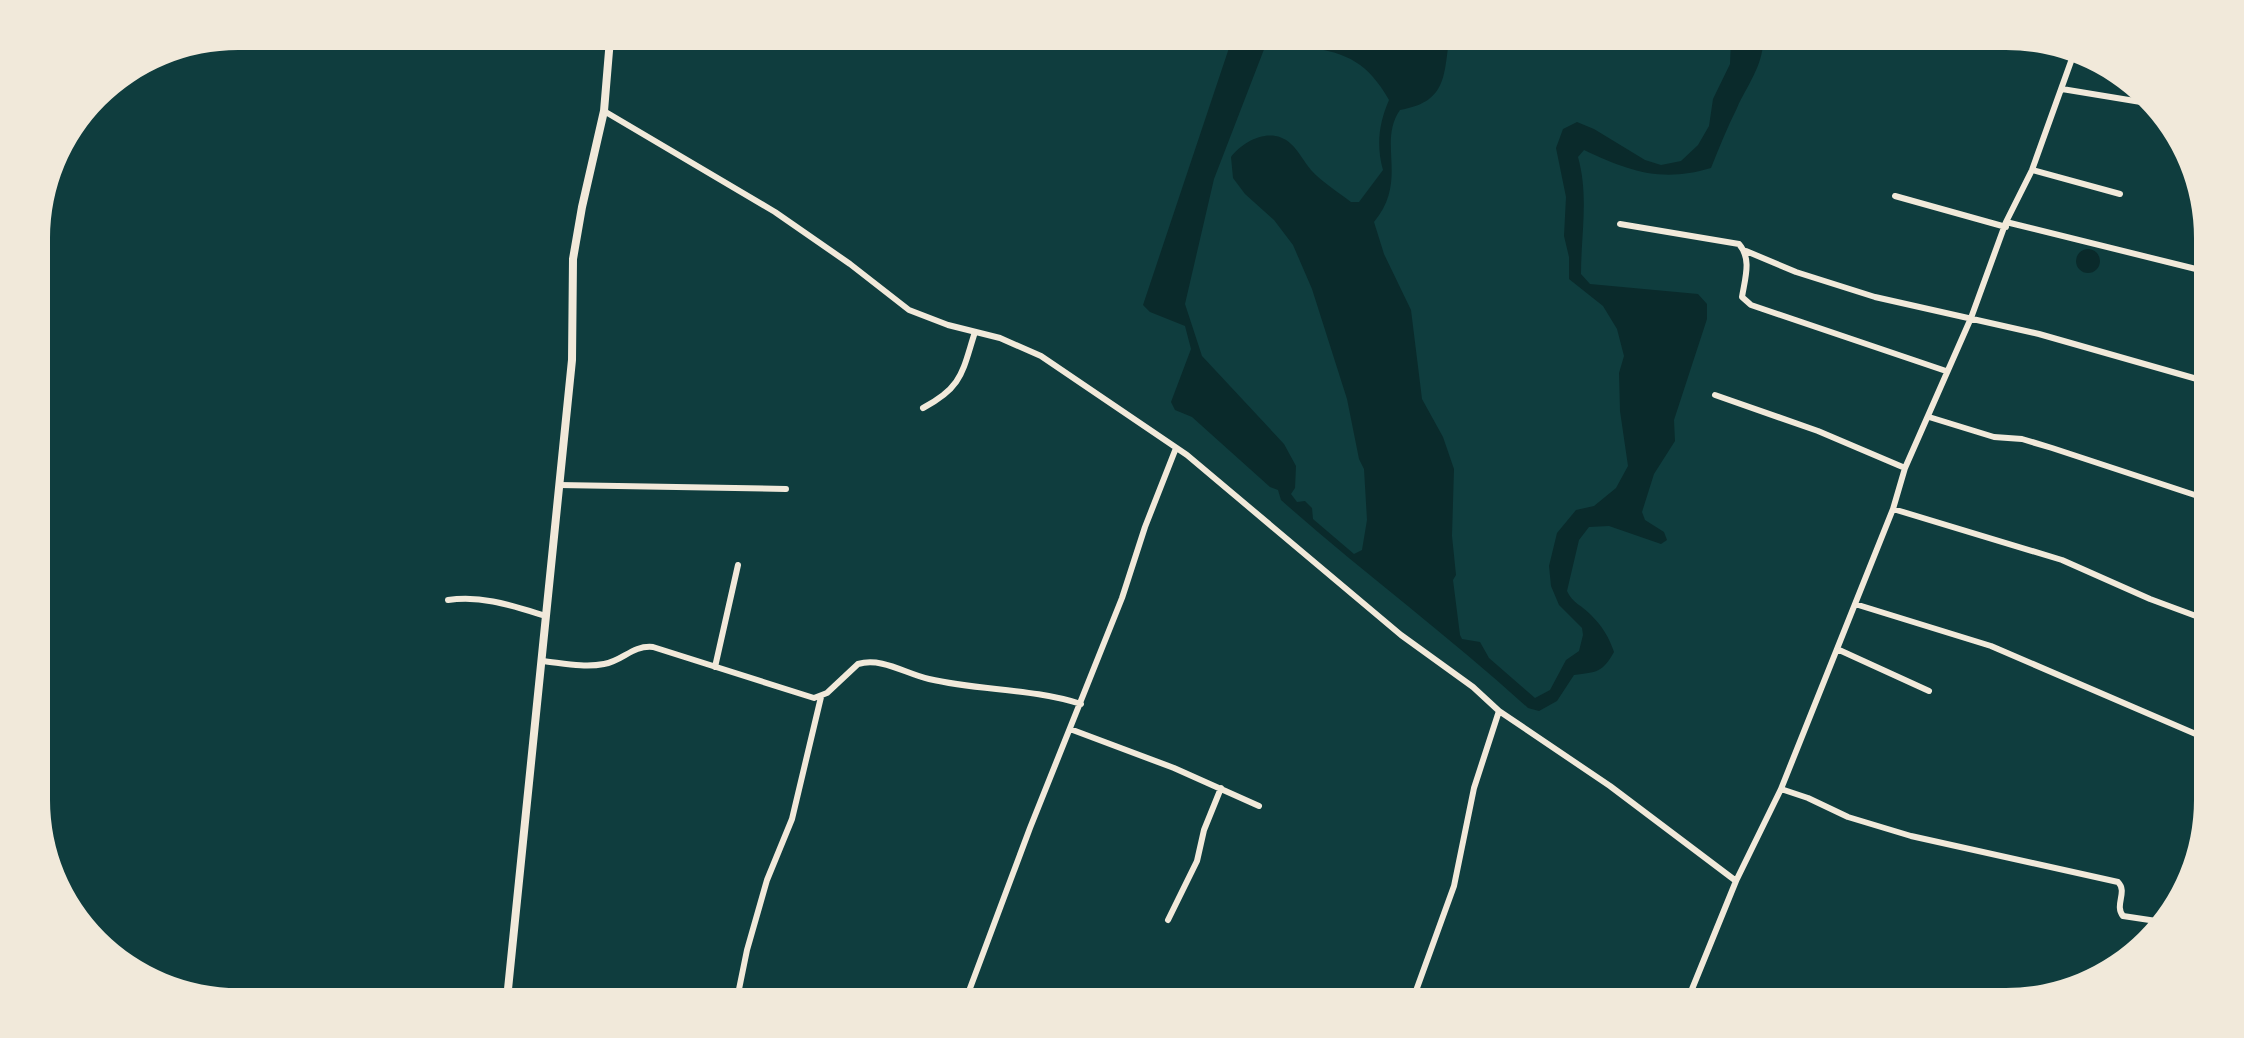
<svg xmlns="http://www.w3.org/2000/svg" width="2244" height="1038" font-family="Lora,serif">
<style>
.water{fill:#0a2a2b}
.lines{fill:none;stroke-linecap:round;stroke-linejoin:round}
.minor{stroke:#f1e9da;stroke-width:6}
.tertiary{stroke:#f1e9da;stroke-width:8}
</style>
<rect width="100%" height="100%" fill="#0f3d3e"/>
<path class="water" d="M1232 39H1268L1214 179 1185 304 1202 356 1284 444 1296 466 1295 488 1291 494 1297 502 1305 501 1312 508 1313 519 1354 554 1362 550 1367 520 1364 469 1359 459 1347 399 1312 289 1293 245 1274 220 1245 194 1233 178 1231 157C1244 140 1272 126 1291 144 1299 151 1304 162 1311 170 1322 182 1338 192 1351 202H1359L1383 170C1376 145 1379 123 1389 100 1368 63 1348 53 1307 47L1305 39H1449C1444 79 1445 102 1400 110 1377 143 1409 180 1374 222L1384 254 1411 310 1422 399 1443 437 1454 469 1452 536 1456 575 1453 580 1460 635 1462 639 1480 642 1489 658 1535 698 1550 690 1566 660 1579 651 1583 635 1582 628 1559 605 1551 586 1549 566 1557 533 1576 510 1594 506 1616 488 1628 466 1620 411 1619 373 1624 356 1617 329 1603 306 1569 279V257L1564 236 1566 197 1556 148 1563 129 1577 122 1594 129 1645 160 1661 165 1681 161 1698 145 1709 126 1713 99 1730 64 1731 39H1763C1764 64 1747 86 1737 108 1727 128 1719 148 1711 168 1661 183 1629 171 1584 150L1578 157C1589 196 1581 234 1581 274L1590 284 1698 294 1707 304V319L1674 420 1675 441 1654 474 1642 512 1645 520 1664 532 1667 540 1661 544 1609 526 1589 527 1579 540 1567 591C1572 603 1583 606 1591 615 1602 626 1609 637 1614 652 1602 673 1597 672 1574 675L1557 701 1539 711 1528 708C1448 635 1362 572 1281 500L1278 490 1270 487 1192 417 1175 410 1171 402 1191 349 1185 326 1150 312 1143 305Z
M2076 261a12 12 0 1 1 24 0a12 12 0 1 1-24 0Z"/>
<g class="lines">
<path class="minor" d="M2062 89 2147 103
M604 111 775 212 850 264 909 310 948 325 1000 338 1041 356 1187 455 1401 635 1473 687 1499 711 1610 786 1736 881
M2032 170 2120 194
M1895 196 2006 227
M2006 222 2204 271
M1620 224 1739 244C1752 259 1745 278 1742 297L1751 305 1946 371
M1746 251 1796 272 1875 297 2039 334 2204 381
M1715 395 1818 431 1905 468
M923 408C963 387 962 372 975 332
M1929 417 1994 437 2022 439 2052 448 2204 498
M559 485 786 489
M1893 509 2062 560 2150 599 2204 619
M448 600C483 595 513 606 546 616
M1855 604 1991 646 2205 738
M1837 649 1929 691
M542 661C562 663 584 668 604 664 623 661 632 645 653 647L814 698 827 693 858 664C882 657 906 674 929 679 980 691 1031 688 1081 704
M715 667 738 565
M1070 729 1174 768 1259 806
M1781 789 1808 798 1848 817 1911 836 2118 882C2128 892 2114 905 2123 916L2163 922
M1168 920 1197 861 1204 830 1221 788
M737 999 747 950 767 880 792 819 821 697
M966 999 1030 828 1122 598 1145 527 1176 448
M1413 999 1454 886 1474 788 1499 711
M1688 999 1736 881 1781 789 1893 509 1905 468 1971 318 2006 222 2032 170 2074 53"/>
<path class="tertiary" d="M507 999 572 360 573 259 582 207 604 111 610 39"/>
</g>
<path d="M0 0H2244V1038H0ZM238 50H2006A188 188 0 0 1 2194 238V800A188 188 0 0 1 2006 988H238A188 188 0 0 1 50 800V238A188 188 0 0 1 238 50Z" fill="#f1e9da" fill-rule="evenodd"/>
</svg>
